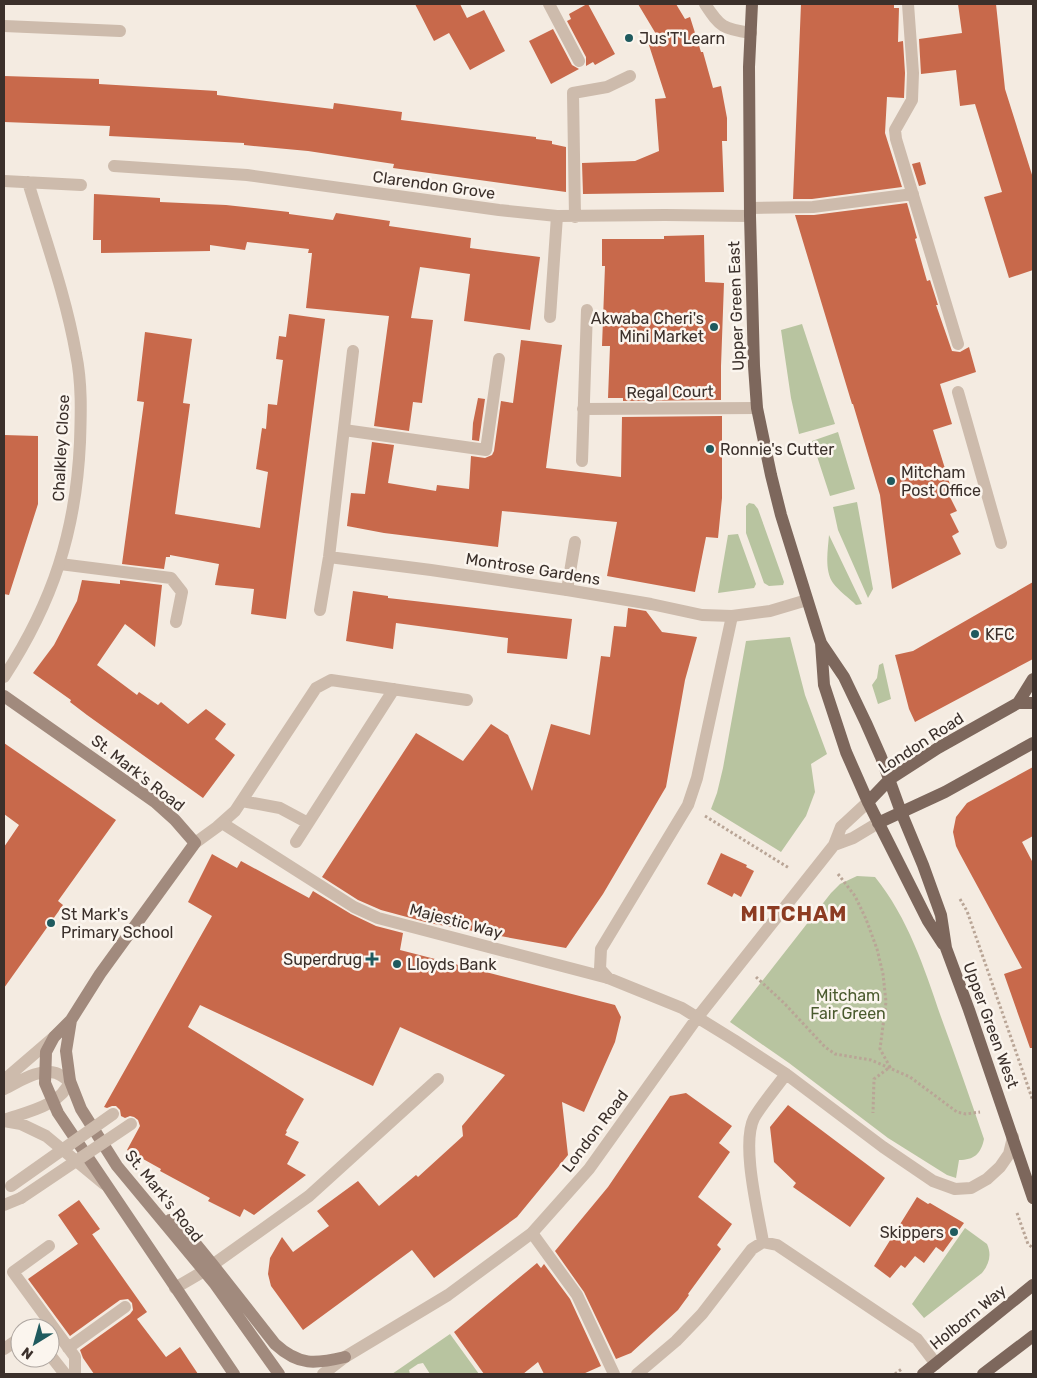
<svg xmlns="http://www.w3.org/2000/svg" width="1037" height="1378" font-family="Rubik,sans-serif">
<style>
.green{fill:#b8c4a0}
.building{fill:#c8694b}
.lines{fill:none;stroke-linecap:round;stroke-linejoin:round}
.path{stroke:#b9a596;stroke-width:3;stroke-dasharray:2.5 2.5;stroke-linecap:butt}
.lane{stroke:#cdbbac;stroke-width:12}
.street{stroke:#cdbbac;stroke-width:12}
.secondary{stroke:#a18a7d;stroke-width:12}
.primary{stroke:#7d675c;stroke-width:12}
.lane-bridge{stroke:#cdbbac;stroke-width:12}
.poi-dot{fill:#1f5a5e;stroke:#fbf5ee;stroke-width:2}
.labels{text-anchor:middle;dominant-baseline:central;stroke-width:5;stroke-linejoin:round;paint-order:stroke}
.poi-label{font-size:16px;fill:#3b302b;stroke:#fbf5ee;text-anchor:start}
.street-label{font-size:16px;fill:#3b302b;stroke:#fbf5ee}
.park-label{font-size:16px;fill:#4a5a2e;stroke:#fbf5ee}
.district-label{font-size:21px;font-weight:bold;letter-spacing:1px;fill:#8c3b22;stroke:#fbf5ee}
</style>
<rect width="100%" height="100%" fill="#f4ebe1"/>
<path class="green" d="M802 324 835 424 799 434 791 398 781 330Z
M838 432 855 489 830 496 812 441Z
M857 502 873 589 868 598 838 530 833 507Z
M749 503 754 504 758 509 784 582 783 585 769 586 764 583 746 533V506Z
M738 534 756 584 754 588 718 593 728 535Z
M829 535 862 604 856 605C849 598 839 591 833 583 824 570 828 549 829 535Z
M790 637 805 695 827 754 811 764 815 792 806 816 781 852 711 809 717 793 723 768 746 641Z
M883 663 891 699 878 704 872 685 877 678 879 665Z
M857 876 875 877C908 918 924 967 941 1017 956 1058 970 1098 984 1139 981 1154 974 1160 959 1160L956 1178 947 1175 888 1138 789 1063 730 1022 831 893 840 884Z
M965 1228 987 1244C992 1255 989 1264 982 1273L924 1318 912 1304Z
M450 1334 479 1374H430L423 1363 418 1364 409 1370 410 1374H392Z"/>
<path class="building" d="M415 4H460L467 18 484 10 505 51 470 70 449 33 434 41Z
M587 4H588L615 54 595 65 593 62 586 66V57L567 21 571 19 569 14Z
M638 4H676L685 19 690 17 701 52H703L713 88 721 86 727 118V141H722L724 192 583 194 582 163 635 161 659 151 655 99 666 98 647 39 656 34Z
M801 4H894V8H899L898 42 903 41 905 73 904 98 887 97 885 133 902 187 812 199H793Z
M958 4H996L1005 89 1033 178V270L1009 278 984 197 1002 192 975 104 960 106 956 70 921 74 919 39 962 33Z
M553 29 572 65 579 69 551 84 529 41Z
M4 76 99 79V84L217 91V95L333 109 334 103 402 112 401 120 536 137V139L552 141V144L566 147V192L393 168 394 164 308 151 244 145V143L109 136 110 126 4 122Z
M920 162 926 184 919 186 912 164Z
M94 194 160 198V202L226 205 289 212V214L333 220 336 213 390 221 389 226 471 238 470 248 540 257 530 330 464 321 470 274 420 267 411 318 433 320 422 403 413 402 409 431 374 426 389 316 306 308 312 253H308L309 249 247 242 245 250 210 245V251L101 253V240H93Z
M907 203 917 238 915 239 927 281 930 280 938 305H936L952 351 960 352 969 347 976 372 940 384 952 424 933 430 952 491 948 493 957 511 950 514 959 532 952 536 961 554 892 589 880 495 853 404H852L795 215H814Z
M704 235 705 282 724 283 721 366V400L623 401V398H608L610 346H602L605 266H602V239H664V236Z
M289 314 325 319 286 619 251 614 254 589 215 585 219 564 170 555V557H166L164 569 122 564 144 402 137 401 145 332 192 339 183 403 190 404 175 514 260 528 268 472 256 469 262 428 266 429 268 404 277 405 283 360 276 359 279 336 286 337Z
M521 340 562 345 546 468 621 477 622 417 722 416V498L718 538 706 537 695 592 607 576 617 522 502 511 498 547 384 533 347 526 351 493 365 494 372 442 394 445 388 483 436 491 437 485 469 489 471 456 485 458 492 455 494 451 501 401 513 403Z
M478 398 485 399 479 441 472 440 473 423Z
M4 435 38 436V504L9 595 4 594Z
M82 580 120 584V580L162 585 155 647 125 624 97 665 137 695 139 692 158 705 161 702 188 724 206 709 226 724 215 739 235 755 203 798 87 715 70 702 71 700 33 673 54 645 77 601Z
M1033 582V659L915 722 909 709 895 655 913 651Z
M353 591 388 596V598L572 619 567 659 507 653 508 638 396 623 393 649 346 641Z
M628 608 646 611 662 632 697 637 685 680 666 787 603 894 566 948 429 923 381 910 358 900 322 877 416 733 463 761 491 724 508 735 532 791 551 724 590 735 601 656 610 657 614 626 626 627Z
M4 743 116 820 58 901 63 905 4 988V847L19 825 4 814Z
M1033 767V836L1022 842 1033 863V1048H1030L1004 974 1022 968 960 854 956 846 953 832 956 817 967 803Z
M721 853 747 865 746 867 754 871 741 897 734 893 732 897 707 884Z
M212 854 237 868 241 861 309 898 313 891 351 914 376 926 403 933 400 950 615 1005 621 1017 615 1042 584 1112 562 1102 568 1155 517 1217 434 1278 412 1250 303 1330 271 1286 268 1274 270 1258 282 1237 293 1252 329 1226 317 1211 358 1181 379 1206 416 1175 418 1177 463 1136 462 1126 505 1075 400 1027 373 1086 200 1005 188 1027 304 1099 286 1131 287 1132 285 1135 299 1142 287 1164 306 1175 254 1215 244 1209 240 1217 208 1201 210 1198 160 1171 161 1169 127 1150 140 1126 138 1120 134 1117 130 1116 125 1118 121 1116 120 1110 116 1106H112L107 1108 104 1107 212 916 188 902Z
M686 1093 732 1126 719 1143 730 1152 698 1197 732 1224 717 1245 721 1249 688 1294 689 1295 678 1310 631 1353 616 1359 584 1292 555 1251 608 1187 670 1096Z
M788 1105 885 1178 850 1227 793 1187 796 1183 774 1162 770 1127Z
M917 1197 928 1204 930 1203 964 1223 943 1252 936 1247 924 1263 915 1256 905 1268 901 1265 890 1278 874 1266Z
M79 1200 100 1229 78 1244 58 1215Z
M92 1234 147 1312 137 1319 166 1357 180 1347 198 1374H94L83 1358 80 1350 130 1314 133 1310 132 1303 128 1299 120 1300 70 1336 28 1279Z
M537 1263 541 1268 544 1264 570 1299 601 1366 583 1374H544L538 1362 523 1374H484L454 1332Z"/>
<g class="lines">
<path class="path" d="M705 816 789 868
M838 874 855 896 866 919 877 949 883 974 886 1002 880 1049 890 1067 874 1079 873 1113
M960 899 967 911 1033 1101
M756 977 784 1003 825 1047 835 1054 871 1060 910 1077 957 1112 966 1114 980 1112
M1017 1213 1028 1244 1033 1248
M895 1374 903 1368"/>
<path class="lane" d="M549 4 579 61
M705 4C720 27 723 29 751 33
M908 4 913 73 912 100 895 130 896 139 958 344
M4 26 120 31
M750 208 813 207 913 194
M550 317 557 216
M958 392 1001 543
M344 430 486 450 499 359
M60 564 171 578 182 592 176 622
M567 590 575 542
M732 616 697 778 688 805 601 949 600 969 608 978 682 1008 734 1040 786 1074 883 1147 933 1181 955 1189 971 1188 987 1179 1000 1167 1009 1154 1013 1137
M242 801 280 808 308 823
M296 842 394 689
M195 843 217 827 235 811 316 688 331 680 467 700
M834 845 853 838 878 823
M4 1080 54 1037
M4 1089C19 1082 38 1068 56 1073 61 1075 66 1079 70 1081 61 1106 26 1112 4 1120
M4 1121 21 1124 46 1136 104 1184
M4 1205 21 1198
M763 1242C758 1212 741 1144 754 1118 762 1104 776 1088 786 1074
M49 1246 13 1272 75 1357V1374
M175 1288 204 1271 309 1196 438 1079
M68 1348 125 1307
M4 1349 20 1338
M50 1355 65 1374
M323 1374 345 1357 448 1295 532 1233 589 1169 697 1018 834 845 841 827 868 802
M637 1374 676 1341 702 1314 752 1249 763 1242 777 1245 917 1339 936 1364"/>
<path class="street" d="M114 166 247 175 499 210 557 216 665 215 750 216
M4 181 81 185
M575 217 573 93 607 87 630 76
M583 409 757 408
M582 461 587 310
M329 557 431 570 567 590 651 604 702 615 732 616 770 611 807 600
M320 610 329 557 353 351
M4 677C53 602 76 531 80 442 81 413 82 383 76 354 66 296 45 239 28 182
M222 823 354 907 378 918 608 978
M532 1233 577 1295 614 1374"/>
<path class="secondary" d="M4 696 155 802 175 820 195 843 100 974 71 1020 54 1037 46 1052 45 1083 58 1113 234 1374
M71 1020 66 1051 70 1081 81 1109 117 1166 215 1284 279 1374
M170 1220 191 1238 213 1265 275 1344C299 1366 315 1364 345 1357"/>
<path class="primary" d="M752 4 749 67 750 216 754 366 757 408 771 475 781 515 818 634 821 643 844 677 866 723 881 757 901 812 923 865 941 915 946 948 969 1010 1033 1198
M821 643 824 685 846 752 868 802 928 921 943 944
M1018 703 1033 679
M868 802 890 779 938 748 1018 703H1033
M878 823 945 792 1033 743
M923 1374 1033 1285
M983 1374 1033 1336"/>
<path class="lane-bridge" d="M11 1186 113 1114
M21 1198 131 1124"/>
</g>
<g class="poi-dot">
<circle cx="629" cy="38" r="5"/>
<circle cx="714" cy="327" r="5"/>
<circle cx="710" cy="449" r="5"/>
<circle cx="891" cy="481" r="5"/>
<circle cx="975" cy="634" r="5"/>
<circle cx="51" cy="923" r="5"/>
<path d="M369.5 951.5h5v5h5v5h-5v5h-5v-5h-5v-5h5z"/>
<circle cx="397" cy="964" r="5"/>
<circle cx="954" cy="1232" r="5"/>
</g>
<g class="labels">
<g class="poi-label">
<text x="639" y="38">Jus'T'Learn</text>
<text x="704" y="318" text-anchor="end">Akwaba Cheri's<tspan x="704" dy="18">Mini Market</tspan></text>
<text x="720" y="449">Ronnie's Cutter</text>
<text x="901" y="472">Mitcham<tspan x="901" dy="18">Post Office</tspan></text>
<text x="985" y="634">KFC</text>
<text x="61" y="914">St Mark's<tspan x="61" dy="18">Primary School</tspan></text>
<text x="362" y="959" text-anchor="end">Superdrug</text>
<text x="407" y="964">Lloyds Bank</text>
<text x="944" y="1232" text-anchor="end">Skippers</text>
</g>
<g class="street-label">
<text transform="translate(434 185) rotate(8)">Clarendon Grove</text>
<text transform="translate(736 306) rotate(-92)">Upper Green East</text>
<text transform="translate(670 392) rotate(-1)">Regal Court</text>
<text transform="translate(61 448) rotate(-87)">Chalkley Close</text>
<text transform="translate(533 569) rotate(9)">Montrose Gardens</text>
<text transform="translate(921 743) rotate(-33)">London Road</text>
<text transform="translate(138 773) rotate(38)">St. Mark's Road</text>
<text transform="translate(456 921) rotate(15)">Majestic Way</text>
<text transform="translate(991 1025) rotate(70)">Upper Green West</text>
<text transform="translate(595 1131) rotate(-53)">London Road</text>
<text transform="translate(164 1196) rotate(51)">St. Mark's Road</text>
<text transform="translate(968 1317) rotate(-39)">Holborn Way</text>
</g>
<g class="park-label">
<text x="848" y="995">Mitcham<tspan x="848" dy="18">Fair Green</tspan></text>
</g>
<g class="district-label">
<text x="794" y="913">MITCHAM</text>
</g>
</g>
<rect width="1037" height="1378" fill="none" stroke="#3b302b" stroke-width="10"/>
<g transform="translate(35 1343) rotate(217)"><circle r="24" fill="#fbf5ee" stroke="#aea6a0"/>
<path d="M0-4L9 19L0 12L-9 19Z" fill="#1f5a5e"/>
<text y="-8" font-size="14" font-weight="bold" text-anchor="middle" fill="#3b302b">N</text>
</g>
</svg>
